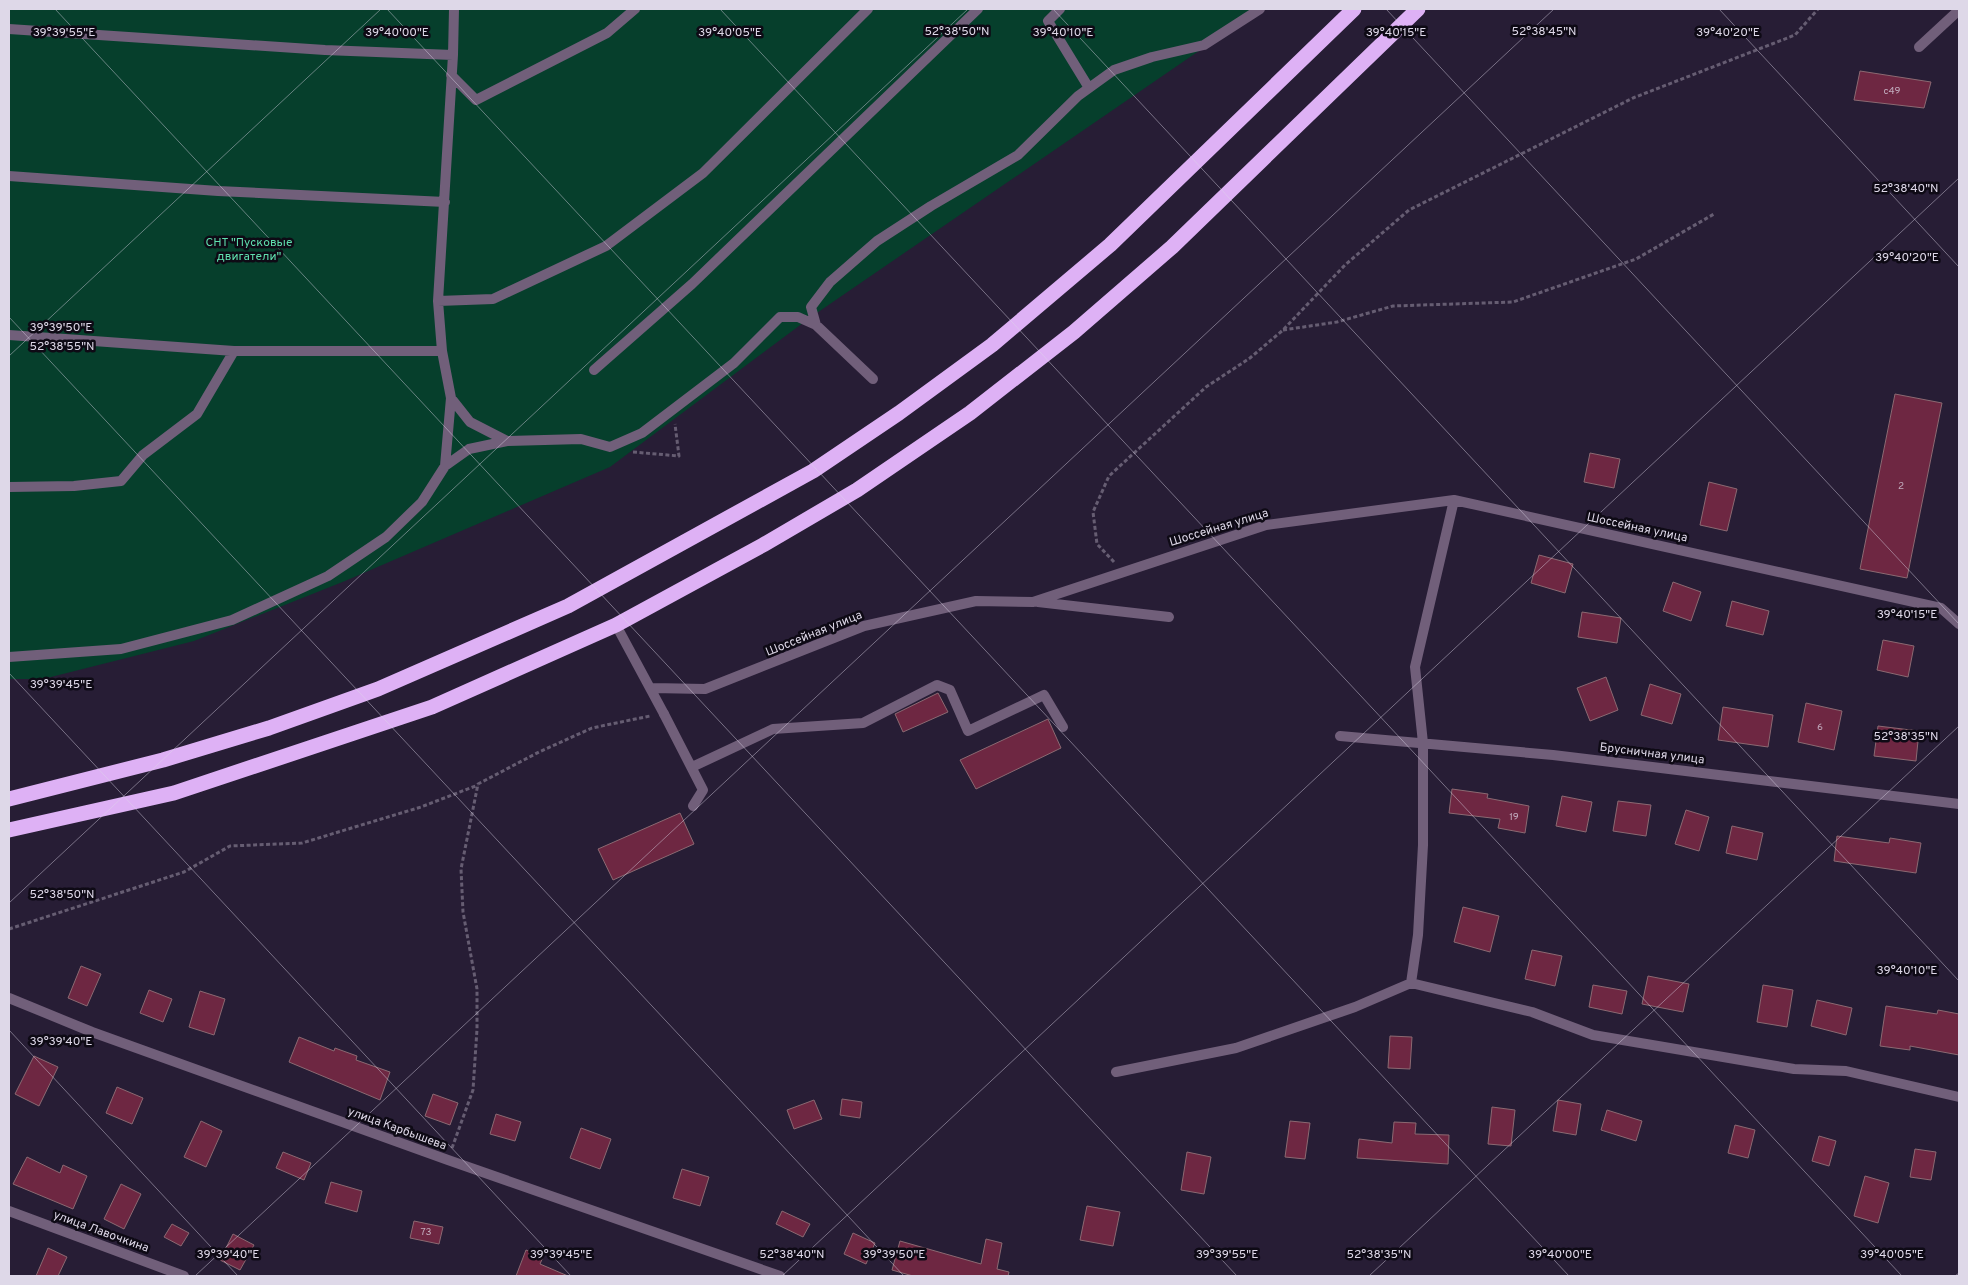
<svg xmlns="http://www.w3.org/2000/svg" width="1968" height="1285" font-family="Overpass,sans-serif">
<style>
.green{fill:#063f2c}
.building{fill:#6e2742;stroke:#8b6972}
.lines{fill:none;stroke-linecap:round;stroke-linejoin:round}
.path{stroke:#665d72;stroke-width:3;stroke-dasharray:4 2.5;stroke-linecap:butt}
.lane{stroke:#715f7a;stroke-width:10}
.street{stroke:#715f7a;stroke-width:10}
.highway{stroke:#deb1f5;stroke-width:15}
.ticks{fill:none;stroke:#ded8e8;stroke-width:1;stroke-opacity:0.45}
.labels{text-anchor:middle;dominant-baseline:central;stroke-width:5;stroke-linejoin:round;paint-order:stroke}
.number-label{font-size:10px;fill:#c2acbe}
.park-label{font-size:12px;fill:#5fdfae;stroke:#0e0a15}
.street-label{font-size:12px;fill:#ded8e8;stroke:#0e0a15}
.ticks-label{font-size:12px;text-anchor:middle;fill:#ded8e8;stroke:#0e0a15;stroke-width:5;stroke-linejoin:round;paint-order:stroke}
</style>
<rect width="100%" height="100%" fill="#271d35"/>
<path class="green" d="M9 9H1260L811 317 610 467 345 581 194 641 43 679H9Z"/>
<path class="building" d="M1860 71 1931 82 1924 108 1854 100Z
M1895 394 1942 403 1907 578 1860 569Z
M1590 453 1620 459 1614 488 1584 482Z
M1709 482 1737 489 1727 531 1700 525Z
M1539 555 1573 564 1565 593 1531 583Z
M1673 582 1701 592 1691 621 1663 611Z
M1732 601 1769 611 1763 635 1726 626Z
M1582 612 1621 618 1617 643 1578 637Z
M1883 640 1914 646 1908 677 1877 670Z
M1606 677 1618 710 1590 721 1577 688Z
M1650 684 1681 694 1672 724 1641 715Z
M938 693 948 712 903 732 895 714Z
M1806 703 1842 711 1834 750 1798 742Z
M1723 707 1773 715 1768 747 1718 740Z
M1048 719 1061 748 976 789 960 760Z
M1878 726 1919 731 1916 761 1874 756Z
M1452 789 1488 794 1487 798 1529 806 1525 833 1498 828 1500 819 1449 813Z
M1562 796 1592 802 1586 832 1556 826Z
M1618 801 1651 805 1646 836 1613 831Z
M1686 810 1709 817 1699 851 1675 844Z
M680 813 694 844 613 880 598 849Z
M1732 826 1763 833 1757 860 1726 853Z
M1837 836 1889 843 1890 838 1921 843 1916 873 1834 861Z
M1463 907 1499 916 1490 952 1454 942Z
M1532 950 1562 956 1555 986 1525 979Z
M81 966 101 974 87 1006 68 998Z
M1648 976 1689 984 1683 1012 1642 1004Z
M1593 985 1627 991 1622 1014 1589 1007Z
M1763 985 1793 990 1787 1027 1757 1022Z
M149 990 172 999 163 1022 140 1013Z
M200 991 225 999 214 1035 189 1027Z
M1817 1000 1852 1008 1846 1035 1811 1026Z
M1886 1006 1937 1014 1938 1010 1959 1014V1055L1910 1046V1050L1880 1046Z
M1390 1036 1412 1037 1410 1069 1388 1068Z
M299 1037 334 1051 335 1048 357 1056 356 1060 390 1072 380 1100 289 1062Z
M34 1056 58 1067 39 1106 15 1094Z
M117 1087 143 1098 132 1124 106 1113Z
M433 1094 458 1103 450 1125 425 1116Z
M842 1099 862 1102 860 1118 840 1115Z
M814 1100 822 1119 794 1129 787 1110Z
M1558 1100 1581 1104 1576 1135 1553 1131Z
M1492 1107 1515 1110 1511 1146 1488 1144Z
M1607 1110 1642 1121 1636 1141 1601 1130Z
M496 1114 521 1122 515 1141 490 1134Z
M201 1121 222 1131 206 1167 184 1157Z
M1290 1121 1310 1123 1305 1159 1285 1157Z
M1394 1122 1416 1123 1415 1134 1449 1135 1448 1164 1357 1158 1359 1139 1392 1143Z
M1735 1125 1755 1130 1748 1158 1728 1153Z
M581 1128 611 1139 600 1169 570 1158Z
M1819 1136 1836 1141 1829 1166 1812 1161Z
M1915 1149 1936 1152 1931 1180 1910 1177Z
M283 1152 311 1163 304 1180 276 1168Z
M1187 1152 1211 1157 1204 1194 1181 1190Z
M27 1157 60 1173 63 1165 87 1176 73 1209 13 1184Z
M682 1169 709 1177 700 1206 673 1198Z
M1865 1176 1889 1183 1878 1223 1854 1216Z
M331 1182 362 1191 357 1212 325 1203Z
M121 1184 141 1194 124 1229 104 1219Z
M1087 1206 1120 1212 1113 1246 1080 1240Z
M782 1211 810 1224 803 1237 776 1224Z
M414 1221 443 1227 439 1244 410 1238Z
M172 1224 189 1233 181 1246 164 1237Z
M853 1233 875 1243 866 1264 844 1254Z
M233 1234 254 1245 240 1270 220 1260Z
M986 1239 1002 1243 997 1269 1009 1272 1008 1276H913L892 1270 900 1241 981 1264Z
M48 1248 67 1257 58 1276H36Z
M526 1250 543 1257 540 1264 568 1276H516Z"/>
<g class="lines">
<path class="path" d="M1283 330 1337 322 1393 306 1513 302 1636 259 1714 214
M633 452 679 456 675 424
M1114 562 1097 544 1093 512 1109 476 1206 387 1250 358 1283 330 1345 265 1409 210 1633 98 1795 35 1818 9
M9 929 184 872 230 846 302 843 421 807 478 785
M452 1148 473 1090 477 1029V989L463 912 461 869 478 784 539 752 592 728 650 716"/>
<path class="lane" d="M664 714 703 790 693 806
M692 767 773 729 863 723 937 685 950 690 968 731 1044 695 1063 727"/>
<path class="street" d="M1060 9 1048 21 1089 88
M9 29 325 50 453 55
M1919 47 1959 10
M451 75 476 100 607 33 635 9
M9 176 218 191 445 202
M438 301 493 299 606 246 703 173 868 9
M816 325 811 307 830 282 877 241 931 206 1018 155 1078 96 1114 70 1152 57 1204 45 1260 9
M9 335 234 351
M442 351 438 301 453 55 454 9
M594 370 692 284 978 9
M451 398 470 422 507 441
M445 466 469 449 507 441 581 439 610 447 642 433 734 363 780 317H798L816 325 873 379
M9 487 74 486 121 481 143 455 197 414 234 351H442L451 398 445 466 422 502 386 537 328 576 232 620 121 649 9 657
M1454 500 1415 667 1423 743V845L1418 935 1411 983 1532 1012 1593 1035 1794 1069 1846 1071 1959 1097
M1038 602 1169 617
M616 625 664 714
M652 688 705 689 864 626 976 601 1033 602 1266 525 1454 500 1941 608 1959 624
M1340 736 1553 755 1959 804
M9 998 92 1032 448 1160 780 1276
M1116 1072 1236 1048 1355 1007 1411 983
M9 1211 184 1276"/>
<path class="highway" d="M9 799 163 760 269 728 378 689 568 606 813 471 899 413 992 345 1110 245 1354 9
M9 830 174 793 432 707 616 625 763 545 857 490 970 413 1074 332 1172 247 1418 9"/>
</g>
<path class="ticks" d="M55 9 1237 1276M387 9 1569 1276M720 9 1902 1276M1053 9 1959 981M1386 9 1959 624M1719 9 1959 267M9 317 904 1276M9 356 381 9M9 673 571 1276M9 903 968 9M9 1030 238 1276M195 1276 1554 9M782 1276 1959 178M1369 1276 1959 726M1955 1276 1959 1273"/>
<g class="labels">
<g class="number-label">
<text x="1892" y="91">с49</text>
<text x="1901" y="486">2</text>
<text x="1820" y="727">6</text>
<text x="1514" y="817">19</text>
<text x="426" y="1232">73</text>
</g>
<g class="park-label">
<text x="249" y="243">СНТ "Пусковые<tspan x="249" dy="14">двигатели"</tspan></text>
</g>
<g class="street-label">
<text transform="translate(1219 528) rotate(-17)">Шоссейная улица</text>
<text transform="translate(1637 528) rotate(12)">Шоссейная улица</text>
<text transform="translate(814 634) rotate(-22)">Шоссейная улица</text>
<text transform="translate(1652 754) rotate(7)">Брусничная улица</text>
<text transform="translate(397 1129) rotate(20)">улица Карбышева</text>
<text transform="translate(101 1232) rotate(20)">улица Лавочкина</text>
</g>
</g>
<g class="ticks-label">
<text x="957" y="35">52°38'50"N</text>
<text x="1544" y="35">52°38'45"N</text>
<text x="64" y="36">39°39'55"E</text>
<text x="397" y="36">39°40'00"E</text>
<text x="730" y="36">39°40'05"E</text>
<text x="1063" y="36">39°40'10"E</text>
<text x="1728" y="36">39°40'20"E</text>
<text x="1396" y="36">39°40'15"E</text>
<text x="1906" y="192">52°38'40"N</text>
<text x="1907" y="261">39°40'20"E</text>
<text x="61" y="331">39°39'50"E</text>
<text x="62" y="350">52°38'55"N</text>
<text x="1907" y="618">39°40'15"E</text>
<text x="61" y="688">39°39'45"E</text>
<text x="1906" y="740">52°38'35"N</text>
<text x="62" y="898">52°38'50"N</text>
<text x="1907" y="974">39°40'10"E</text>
<text x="61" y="1045">39°39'40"E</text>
<text x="228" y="1258">39°39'40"E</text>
<text x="561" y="1258">39°39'45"E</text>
<text x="894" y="1258">39°39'50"E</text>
<text x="1227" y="1258">39°39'55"E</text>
<text x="1560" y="1258">39°40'00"E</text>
<text x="1892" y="1258">39°40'05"E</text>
<text x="792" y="1258">52°38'40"N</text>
<text x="1379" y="1258">52°38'35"N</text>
</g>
<rect width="1968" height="1285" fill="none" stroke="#ded8e8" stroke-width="20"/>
</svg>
